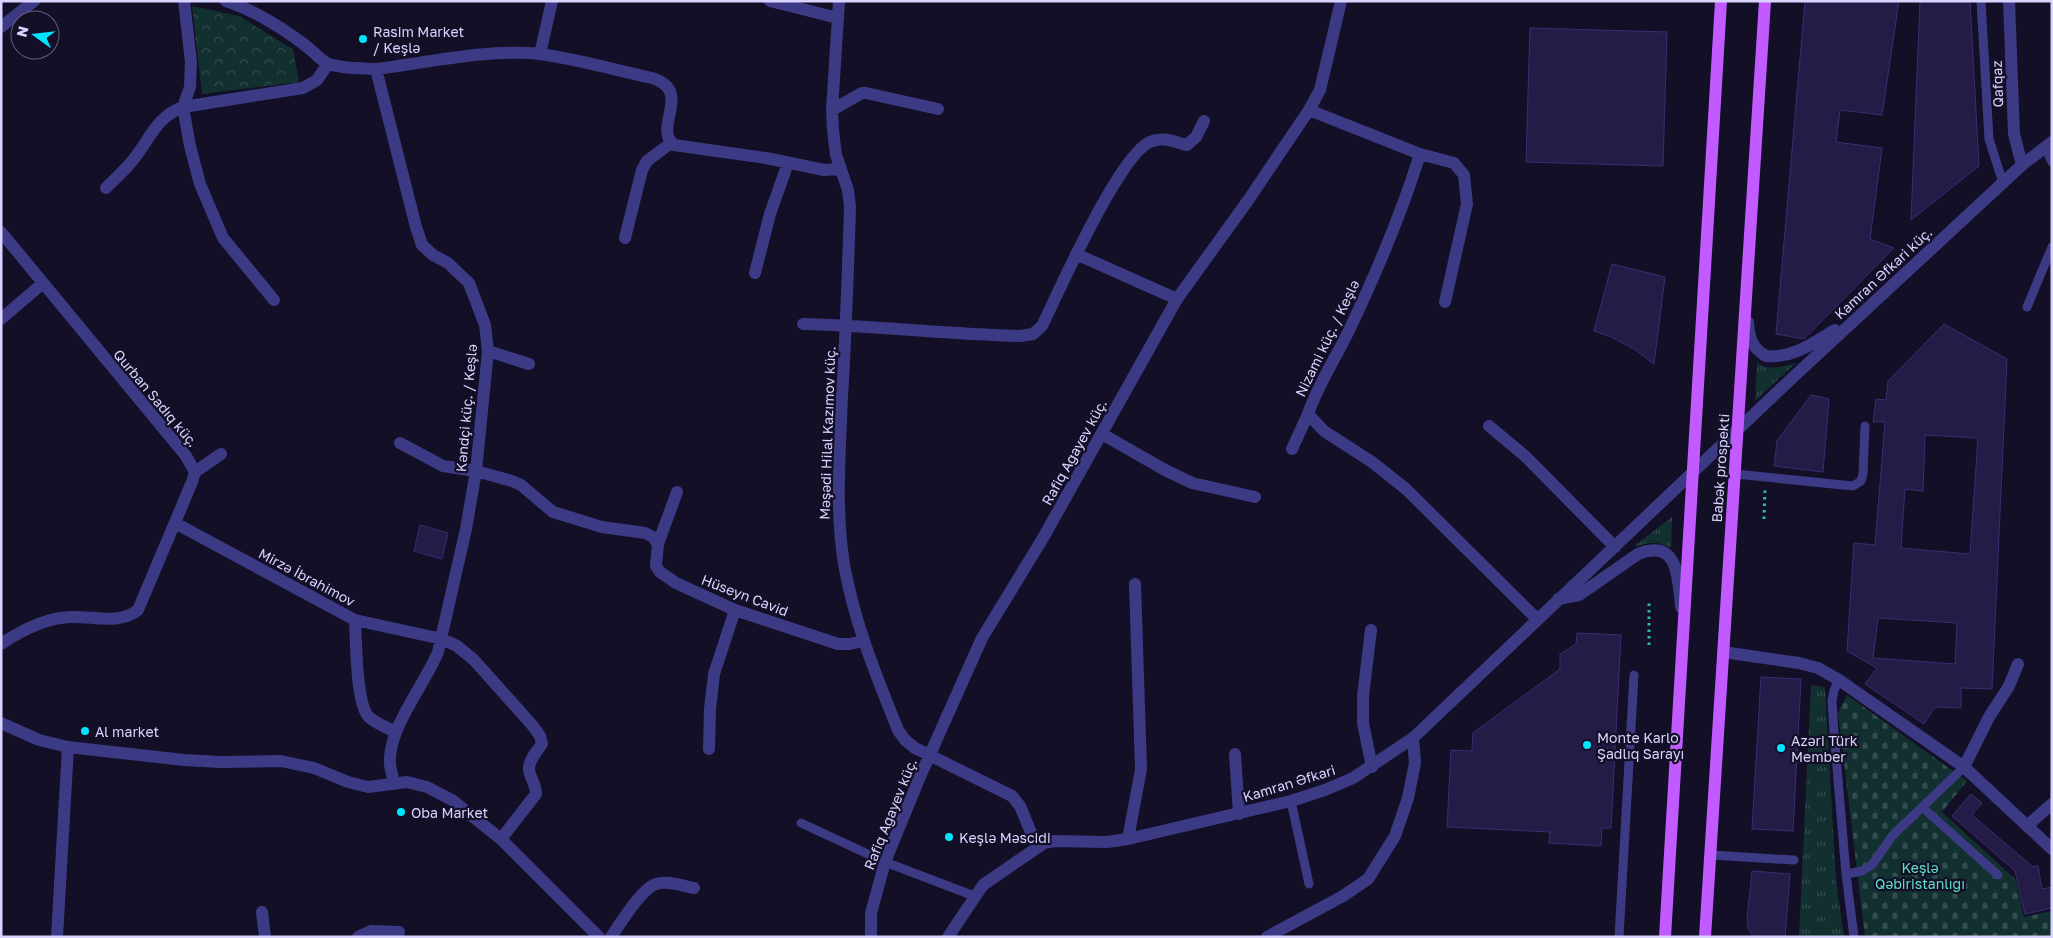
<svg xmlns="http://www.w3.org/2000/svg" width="2053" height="938" font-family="'Golos Text',sans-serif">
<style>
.grass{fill:url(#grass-tufts)}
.cemetery{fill:url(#cemetery-stones)}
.park{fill:url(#park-crowns)}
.building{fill:#241b47;stroke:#3b2d73;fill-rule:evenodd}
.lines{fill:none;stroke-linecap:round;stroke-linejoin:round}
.path{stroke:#2fb8b0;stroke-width:3;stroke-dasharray:2.5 4;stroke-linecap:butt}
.service{stroke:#3d3a85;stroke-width:9}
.minor{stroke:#3d3a85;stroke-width:12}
.tertiary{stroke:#3d3a85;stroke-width:12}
.primary{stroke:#c25bff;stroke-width:12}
.poi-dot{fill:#00e5ff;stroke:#130f26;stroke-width:2}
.labels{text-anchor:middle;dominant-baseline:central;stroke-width:4.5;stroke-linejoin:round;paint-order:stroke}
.poi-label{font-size:14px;fill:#d9d4ff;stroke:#130f26;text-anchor:start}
.street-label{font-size:14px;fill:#d9d4ff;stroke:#130f26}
.park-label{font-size:14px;fill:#5fe0c0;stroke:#130f26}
</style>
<defs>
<pattern id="grass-tufts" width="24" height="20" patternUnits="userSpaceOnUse" patternTransform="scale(1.25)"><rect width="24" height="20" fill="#12302f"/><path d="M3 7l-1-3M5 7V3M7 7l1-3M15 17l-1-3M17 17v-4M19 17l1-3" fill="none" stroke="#344d4e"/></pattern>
<pattern id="cemetery-stones" width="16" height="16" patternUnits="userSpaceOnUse" patternTransform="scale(1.25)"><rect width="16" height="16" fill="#12302f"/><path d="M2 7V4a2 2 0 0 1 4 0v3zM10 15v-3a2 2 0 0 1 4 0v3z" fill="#344d4e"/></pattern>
<pattern id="park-crowns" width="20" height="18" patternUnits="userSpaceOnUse" patternTransform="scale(1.25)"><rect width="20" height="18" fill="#12302f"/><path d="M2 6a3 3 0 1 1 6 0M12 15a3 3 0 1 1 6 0" fill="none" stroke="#344d4e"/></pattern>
</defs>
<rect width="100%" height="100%" fill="#130f26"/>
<path class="grass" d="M1757 362C1767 372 1783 366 1796 363L1755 401Z
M1672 517 1671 548C1657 540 1647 543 1633 547Z
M1811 685 1825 687 1836 880 1844 937H1799Z"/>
<path class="cemetery" d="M1847 695 1967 781 1942 812 2016 880 2024 917 2052 911V937H1865L1838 713Z"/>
<path class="park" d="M192 6 239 16 293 49 299 82 202 94Z"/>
<path class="building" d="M1805 1H1899L1882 115 1840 110 1836 142 1882 148 1870 239 1894 248 1804 339 1776 334Z
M1920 1H1970L1979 166 1911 220Z
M1530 28 1667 32 1663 166 1526 162Z
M1612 264 1665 277 1654 364 1634 349 1611 337 1594 331Z
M1944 324 2007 359 1992 689 1961 688V708L1935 707 1924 724 1865 684 1877 668 1847 651 1854 543 1875 545 1885 422H1873L1876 399 1886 400 1888 381ZM1925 435 1978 438 1970 554 1901 548 1905 489 1923 491ZM1878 618 1957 623 1955 664 1873 658Z
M1811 395 1829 399 1823 472 1774 466 1777 441Z
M420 525 448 533 442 559 414 551Z
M1577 633 1621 635 1611 828H1602L1601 846 1549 843 1550 832 1447 827 1451 750 1472 751 1473 733 1560 669V654L1576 644Z
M1761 677 1801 679 1793 831 1752 829Z
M1971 794 1982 803 1972 815 2033 867 2038 866 2042 889 2052 887V908L2025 914 2015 871 1952 816Z
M1752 871 1790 874 1785 937H1758L1752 935 1748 928 1747 919Z"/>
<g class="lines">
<path class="path" d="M1764 519 1765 489
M1649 645V602"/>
<path class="service" d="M1981 1 1989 139 2003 183
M2045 147 2052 162
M2027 307 2052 247
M1735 474 1853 486 1861 481 1863 474 1865 426
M1839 680 1834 690 1832 701 1834 732 1846 874 1854 937
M1291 801 1309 884
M1923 808 1998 875
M801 823 885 862 974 896
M1711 855 1794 860
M1846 874 1862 871 1872 865 1893 835 1964 767
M1619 937 1634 675"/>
<path class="minor" d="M184 1 191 62 190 87 183 107 190 146 200 184 223 238 274 300
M226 1C254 10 288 31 311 50 317 55 321 61 329 64 344 69 360 68 376 69L416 227 422 245 433 255 448 263 469 283 485 325 488 351 476 471 466 529 438 652C424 686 388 728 390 763 390 770 393 776 394 783
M770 1 838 18
M839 1 832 110 833 130 836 155 848 190 850 207C848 270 846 334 842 397 840 452 835 509 844 564 854 622 876 675 898 730L905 740 915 748 1012 796 1020 806 1037 847
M2009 1 2014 134 2022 165
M1 27 34 1
M540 54 552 1
M376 69C425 63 491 48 540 54 577 59 615 70 652 78 694 91 652 128 674 145L766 158 824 170 841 169
M832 110 862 93H866L938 109
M1309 110 1420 154C1402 212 1378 269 1352 324 1338 355 1319 382 1308 414L1324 431 1372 462 1406 489 1537 619
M1420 154 1454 163 1464 175 1467 204 1445 302
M106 188C115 179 125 170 133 160 150 139 156 117 183 107L303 88 317 80 328 64
M1 232 186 456 195 472 192 482 138 610C119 625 93 616 70 617 45 618 22 630 1 644
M625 238 642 170 647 161 671 143
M1076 254 1177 299
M755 273 770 214 788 163
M1 319 42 284
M803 324C876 326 947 334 1020 336L1033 334 1042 326C1059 291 1119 155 1150 142 1163 136 1174 142 1187 145L1196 137 1204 121
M488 351 529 364
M1489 426 1525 456 1615 547
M1102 434 1165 470 1192 483 1255 497
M400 443 443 466 476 471 512 481 521 485 553 512 602 527 645 533 653 537 658 544 656 566 660 572 676 583 735 610 838 644H850L863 641
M1292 449 1308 414
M195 472 221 454
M175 523 355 620 442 639 457 646 474 660 533 726 540 736 542 744C537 751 528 761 529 770 530 778 536 784 536 794L501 839
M658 544 677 492
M355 620C356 640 356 702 368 716 374 723 387 727 395 732
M1371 630 1363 696V723L1372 767
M1723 652 1799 663 1818 668 1839 680 1964 767 2052 849
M709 749 710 709 714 674 735 610
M1235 754 1239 814
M1964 767 1989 717 2009 686 2018 664
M2027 826 2052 804
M1128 839 1141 769 1135 584
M262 912 265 937
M57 937 68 747
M358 937 371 931 399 932
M611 937C621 923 641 889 656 884 667 880 683 886 694 888
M871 937V913L885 862 919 779 982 638 1043 538 1177 299 1249 199 1309 110 1320 90 1341 1
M1267 937 1343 896 1368 879 1395 836 1408 798 1415 763 1413 738"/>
<path class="tertiary" d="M1748 322C1749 338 1752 348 1766 356 1792 359 1813 343 1835 330
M1558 599 1579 595 1638 554C1679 538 1678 579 1681 607
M1 723 39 740 68 747 184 760 221 762 281 761 314 768 348 782 368 787 407 782 427 787 452 800 501 839 599 937
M948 937 983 885 1044 843 1054 841 1107 842 1128 839 1291 801 1325 790 1353 778 1413 738 1789 381 2022 165 2052 142"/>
<path class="primary" d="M1665 937 1721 1
M1705 937 1765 1"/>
</g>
<g class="poi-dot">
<circle cx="363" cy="39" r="5"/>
<circle cx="85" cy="731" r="5"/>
<circle cx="1587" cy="745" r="5"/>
<circle cx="1781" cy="748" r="5"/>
<circle cx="401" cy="812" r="5"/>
<circle cx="949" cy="837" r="5"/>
</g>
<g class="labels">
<g class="poi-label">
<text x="373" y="31">Rasim Market<tspan x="373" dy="16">/ Keşlə</tspan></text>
<text x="95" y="731">Al market</text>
<text x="1597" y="737">Monte Karlo<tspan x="1597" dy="16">Şadlıq Sarayı</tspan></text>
<text x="1791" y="740">Azəri Türk<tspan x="1791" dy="16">Member</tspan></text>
<text x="411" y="812">Oba Market</text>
<text x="959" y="837">Keşlə Məscidi</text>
</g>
<g class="street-label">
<text transform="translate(1997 84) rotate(-92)">Qafqaz</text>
<text transform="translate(1883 273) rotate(-43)">Kamran Əfkari küç.</text>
<text transform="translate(1327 338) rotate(-64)">Nizami küç. / Keşlə</text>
<text transform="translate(156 398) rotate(50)">Qurban Sadıq küç.</text>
<text transform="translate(466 408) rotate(-85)">Kəndçi küç. / Keşlə</text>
<text transform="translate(827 433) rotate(-88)">Məşədi Hilal Kazımov küç.</text>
<text transform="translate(1074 452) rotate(-61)">Rafiq Ağayev küç.</text>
<text transform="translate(1720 468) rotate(-86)">Babək prospekti</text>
<text transform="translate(307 577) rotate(28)">Mirzə İbrahimov</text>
<text transform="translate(745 595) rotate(21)">Hüseyn Cavid</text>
<text transform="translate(1289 783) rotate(-17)">Kamran Əfkari</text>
<text transform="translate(890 814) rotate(-68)">Rafiq Ağayev küç.</text>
</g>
<g class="park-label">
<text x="1920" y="867">Keşlə<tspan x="1920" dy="16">Qəbiristanlığı</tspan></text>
</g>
</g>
<rect width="2053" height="938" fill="none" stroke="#d9d4ff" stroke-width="5"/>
<g transform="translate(35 35) rotate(285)"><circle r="24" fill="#130f26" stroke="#625e7d"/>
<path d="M0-4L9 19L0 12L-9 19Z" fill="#00e5ff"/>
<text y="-8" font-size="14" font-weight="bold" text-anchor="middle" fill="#d9d4ff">N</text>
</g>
</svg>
